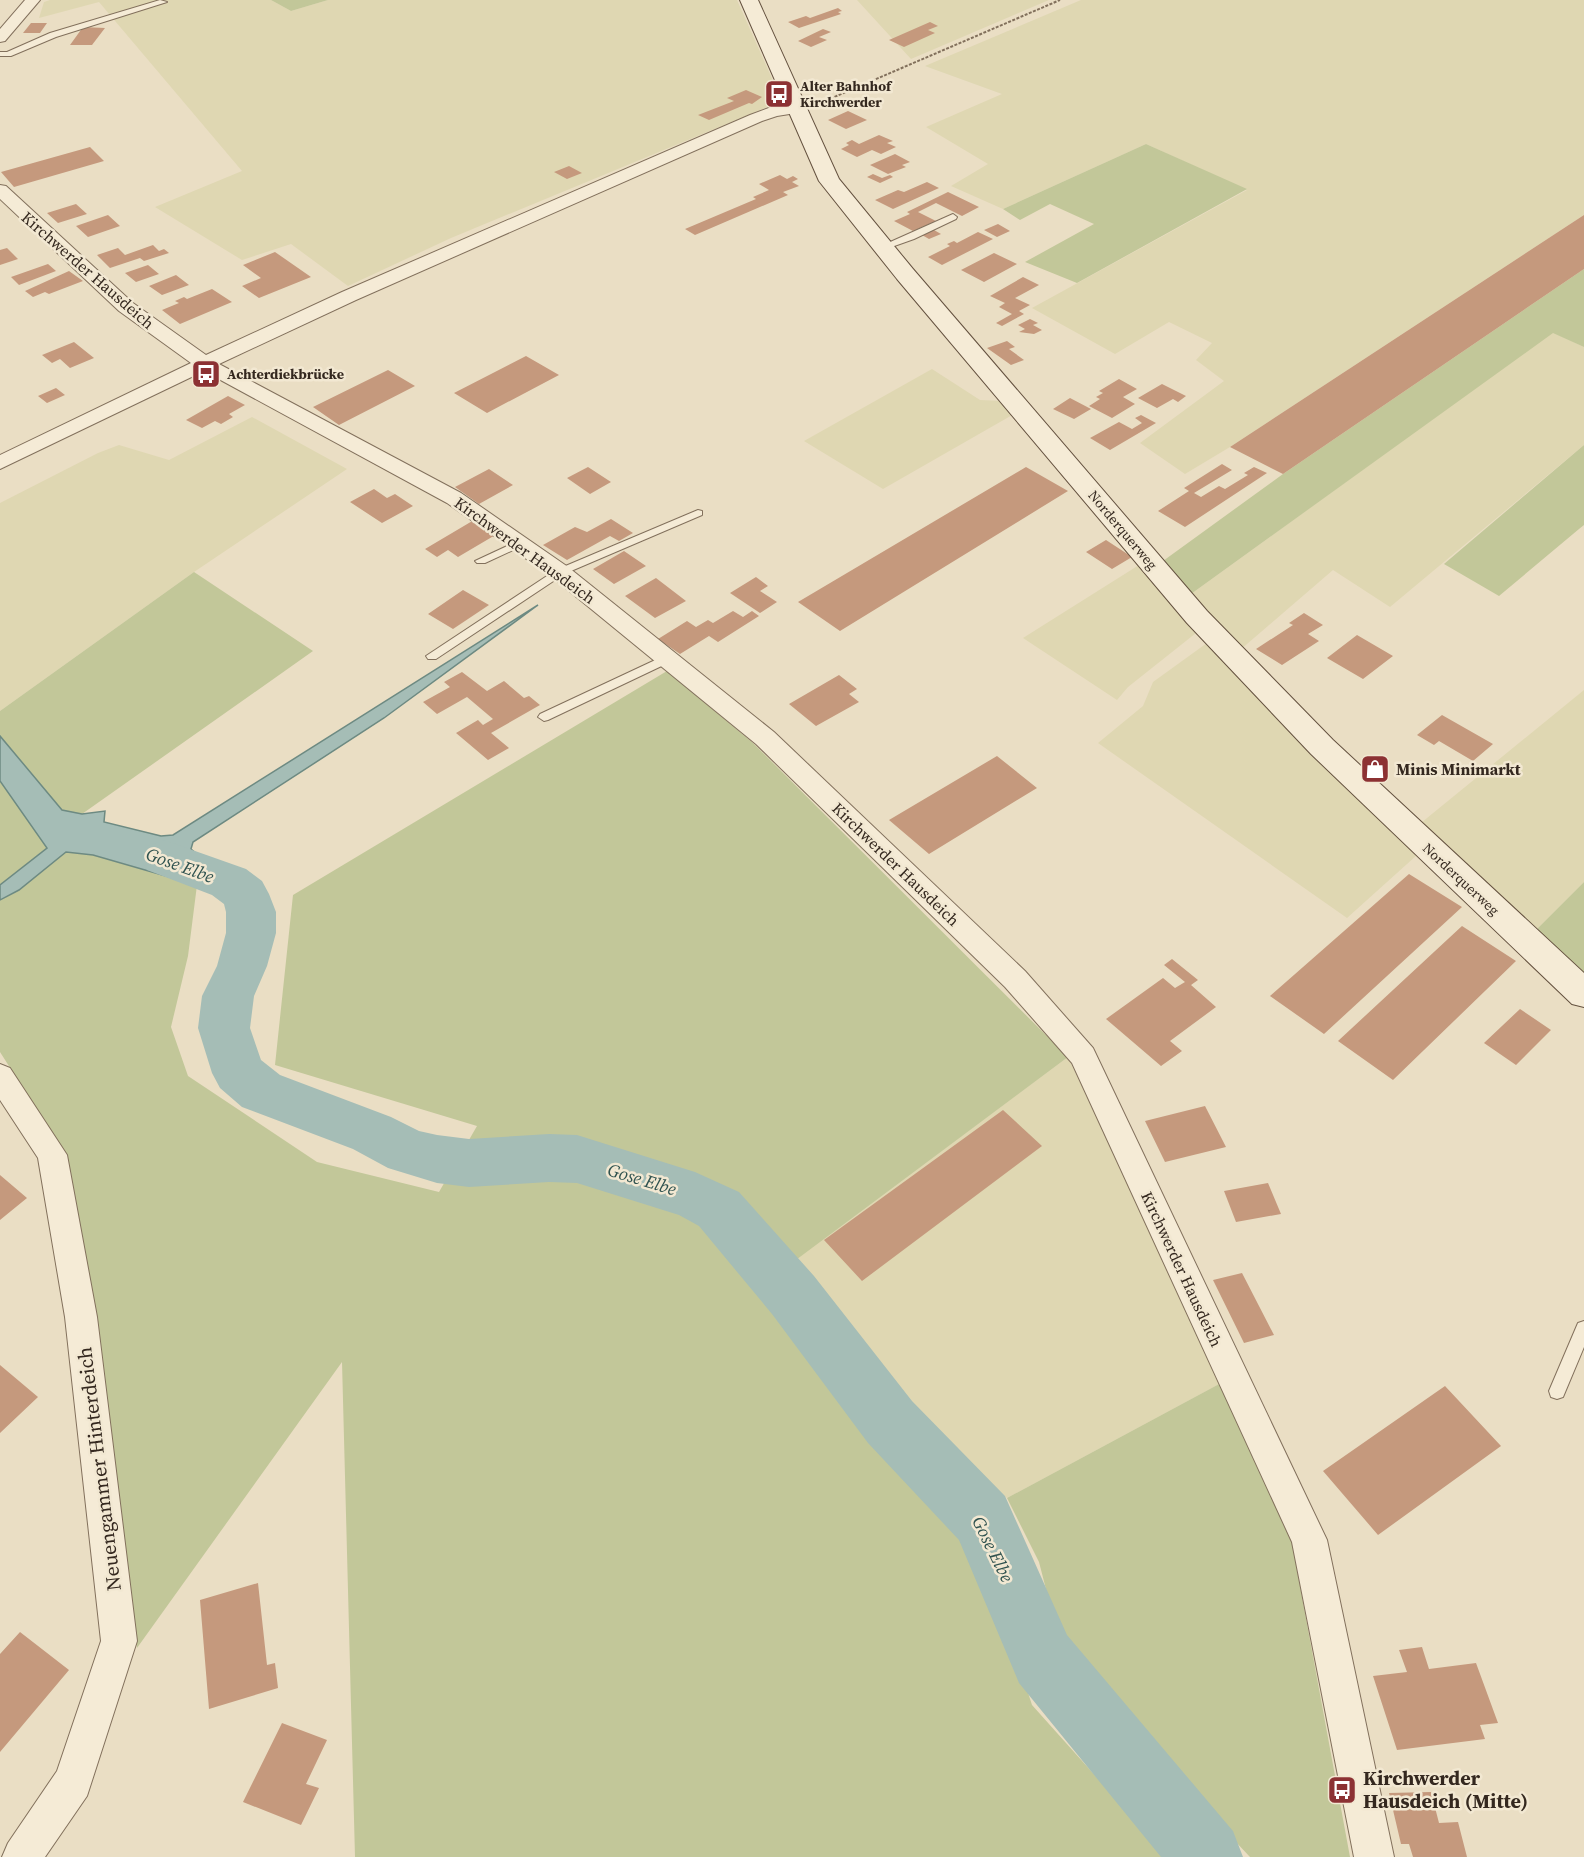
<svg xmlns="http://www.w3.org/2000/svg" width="1584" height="1857" font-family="'Source Serif 4',serif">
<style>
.farmland{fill:#dfd7b2}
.green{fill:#c2c799}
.water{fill:#a5bdb6;stroke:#6d8a82;stroke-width:1.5}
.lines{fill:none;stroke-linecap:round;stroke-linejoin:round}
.river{fill:#a5bdb6;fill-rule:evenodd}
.building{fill:#c5997d}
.lane-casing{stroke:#82705c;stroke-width:2}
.street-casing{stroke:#82705c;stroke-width:2}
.secondary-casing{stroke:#64513f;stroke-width:2}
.path{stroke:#82705c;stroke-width:2;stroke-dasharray:3 1.5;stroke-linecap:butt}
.lane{fill:#f5ebd6;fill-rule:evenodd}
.street{fill:#f5ebd6;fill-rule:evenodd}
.secondary{fill:#f5ebd6;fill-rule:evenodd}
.labels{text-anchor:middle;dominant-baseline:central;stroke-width:5;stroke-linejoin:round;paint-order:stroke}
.far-poi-label{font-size:14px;font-weight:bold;fill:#34281f;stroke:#f2e8d2;text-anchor:start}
.far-street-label{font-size:14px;fill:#34281f;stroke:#f2e8d2}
.street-label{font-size:16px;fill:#34281f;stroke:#f2e8d2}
.poi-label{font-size:16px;font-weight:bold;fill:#34281f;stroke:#f2e8d2;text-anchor:start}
.water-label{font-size:18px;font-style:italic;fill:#2f524f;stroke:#f2e8d2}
.near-street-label{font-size:20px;fill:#34281f;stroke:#f2e8d2}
.near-poi-label{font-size:20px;font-weight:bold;fill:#34281f;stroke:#f2e8d2;text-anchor:start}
</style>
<rect width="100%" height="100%" fill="#eadec4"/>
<path class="farmland" d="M50 0H271L291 11 328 0H737L782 101 451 238 348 286 291 244 242 260 155 207 242 171 99 2 39 18 44 2Z
M857 0H1049L911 59Z
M1081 0H1584V215L1230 447 1185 474 1140 443 1224 381 1196 360 1212 343 1169 322 1115 354 1032 308 1247 190 1146 144 1003 209 951 186 988 164 926 127 1002 94 925 66Z
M1553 332 1584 347V445L1390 607 1333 570 1240 650 1191 594Z
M932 369 980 400 1002 401 1014 414 883 489 804 441Z
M252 417 347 469 194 572 0 711V503L98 453 119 445 169 460Z
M1139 565 1196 633 1128 687 1117 700 1023 638Z
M1207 643 1417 855 1347 918 1098 743 1143 706 1153 682Z
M1584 690V882L1532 934 1416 827Z
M1068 1057 1221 1383 1007 1498 894 1396 797 1258Z"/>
<path class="green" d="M271 0H328L291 11Z
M1146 144 1247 189 1077 283 1025 262 1094 224 1050 204 1020 220 1003 209Z
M1584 269V347L1553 333 1191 594 1163 561 1283 474Z
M1584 445V525L1579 529 1499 596 1444 564Z
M194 572 313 651 82 814 62 810 0 736V711Z
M667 671 753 743 1068 1057 757 1289 863 1430 980 1546 1032 1705 1168 1857H355L342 1362 137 1648 63 1151 0 1052V900L19 890 65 852 93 855 197 885 188 956 171 1027 188 1076 317 1162 439 1192 477 1126 275 1065 293 895Z
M0 781 47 848 0 885Z
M1584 882V982L1532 934Z
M1221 1383 1291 1537 1350 1857H1250L1064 1659 1039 1562 1007 1498Z"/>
<path class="water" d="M538 605 384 718 193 842 191 849 229 882 197 885 93 855 66 852 19 890 0 900V885L47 848 0 781V736L62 810 82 814 105 811 104 822 161 836 173 835Z"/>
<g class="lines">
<path class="river" d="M164 840 246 869 262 881 269 894 276 912V933L267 966 254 996 250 1028 261 1060 280 1075 391 1117 419 1131 437 1135 469 1139 549 1134 577 1135 695 1172 739 1192 814 1276 912 1401 1005 1496 1067 1635 1233 1831 1243 1857H1161L1019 1683 959 1540 868 1443 772 1314 699 1226 679 1215 577 1183 549 1182 469 1187 437 1183 388 1168 353 1149 242 1107 220 1088 212 1073 198 1028 202 996 217 966 226 933V912L224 904 212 895 147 870 140 858 147 846Z"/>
</g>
<path class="building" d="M838 8 842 11 838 12 841 14 799 28 788 22 806 16 810 18Z
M930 22 938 26 928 30 935 33 904 47 889 40Z
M31 23H47L40 33H23Z
M83 27 105 28 92 45H70Z
M823 29 831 32 819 37 827 40 811 47 798 41Z
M746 90 762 97 752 104 749 103 709 120 698 115 734 101 727 98Z
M848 111 867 120 846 129 828 120Z
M879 135 893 141 887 143 896 147 881 154 872 150 857 157 841 149 849 145 846 143 852 140 859 144Z
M90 147 104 161 14 187 1 172Z
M895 154 910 162 902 165 906 167 888 174 870 165Z
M569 166 582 173 567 179 554 172Z
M873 174 882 178 890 175 893 177 880 183 867 177Z
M780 175 787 179 793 176 798 179 792 182 799 186 783 192 788 195 695 235 685 229 756 199 753 197 769 190 759 184Z
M927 182 939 188 893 209 875 200 898 190 904 192Z
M948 192 979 207 962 216 936 203 918 212 936 221 913 231 894 221 910 214 907 212Z
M76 204 87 214 58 223 47 213Z
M108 215 120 226 88 237 76 226Z
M1584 215V269L1283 474 1230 447Z
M998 224 1010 231 997 237 984 230Z
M934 230 941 234 929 239 922 235Z
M978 232 993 239 942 265 928 257 950 246 947 244 954 241 957 243Z
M153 245 159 251 164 249 169 253 144 261 140 258 110 268 97 255 118 248 125 255Z
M7 248 18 259 0 265V250Z
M275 252 311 277 259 298 242 286 261 278 243 265Z
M994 253 1017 264 984 282 961 270Z
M48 264 56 271 19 285 11 277Z
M148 265 159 274 136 282 125 273Z
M69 271 83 281 49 294 45 292 33 297 25 291Z
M176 275 189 285 162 295 149 286Z
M1023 277 1039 285 1015 298 1030 305 1019 311 1024 314 1002 326 996 323 1012 314 999 307 1005 303 990 296Z
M212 289 232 302 180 324 162 310 179 303 175 301 184 297 187 299Z
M1030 319 1038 323 1033 325 1042 330 1034 334 1019 332 1025 329 1018 325Z
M1007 341 1015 347 1009 349 1024 360 1011 365 987 348Z
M74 342 94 358 70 368 60 359 52 363 42 355Z
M526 356 559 375 487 413 454 393Z
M388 370 415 386 339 425 313 407Z
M1119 379 1137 389 1123 397 1135 404 1112 418 1089 406 1100 399 1096 397 1103 393 1099 391Z
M1162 384 1186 396 1178 402 1173 399 1157 408 1138 398Z
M56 388 65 395 47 403 38 396Z
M228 396 245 405 229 414 233 417 221 424 215 421 202 428 186 420Z
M1070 398 1091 409 1074 419 1053 409Z
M1141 415 1156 423 1110 450 1090 438 1119 422 1132 429 1142 423 1135 418Z
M1222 464 1232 470 1194 493 1201 497 1219 486 1225 489 1248 475 1244 473 1254 467 1267 473 1185 527 1158 511 1189 491 1184 488Z
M588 467 611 482 590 494 567 478Z
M1026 467 1068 491 840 631 798 602Z
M489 469 513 485 479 504 455 487Z
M374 489 387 498 395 494 413 506 382 523 350 502Z
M611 519 633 533 619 541 610 536 567 560 543 545 575 527 587 532Z
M474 520 497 534 458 557 448 550 437 557 425 549Z
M1106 540 1132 557 1112 569 1086 552Z
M624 551 646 566 614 584 593 569Z
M756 577 768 586 760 591 777 602 760 613 730 593Z
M656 578 686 601 655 618 625 596Z
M463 590 489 605 453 629 428 614Z
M733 611 743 617 752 611 759 616 718 642 709 636 680 654 658 639 687 621 696 627 708 620 713 623Z
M1304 613 1323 625 1308 634 1319 641 1282 665 1256 649 1293 625 1289 623Z
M1357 635 1393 656 1363 679 1327 658Z
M462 672 487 691 504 681 524 698 529 696 540 705 491 733 509 748 488 760 456 733 478 720 483 725 493 719 467 697 437 714 423 702 450 687 444 682Z
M839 675 857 689 849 694 859 702 816 726 789 704Z
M1442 715 1493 744 1473 761 1439 741 1434 745 1417 735Z
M997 756 1037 788 929 854 889 820Z
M1409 874 1462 907 1324 1034 1270 996Z
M1462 926 1516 961 1393 1080 1338 1041Z
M1172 959 1198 980 1191 985 1216 1007 1170 1041 1182 1051 1161 1066 1106 1019 1163 978 1175 988 1185 982 1164 965Z
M1520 1009 1551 1030 1516 1065 1484 1043Z
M1205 1106 1226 1147 1165 1162 1145 1121Z
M1003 1110 1042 1146 862 1281 824 1240Z
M0 1175 27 1198 0 1220Z
M1268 1183 1281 1214 1236 1222 1224 1191Z
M1242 1273 1274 1335 1244 1343 1213 1280Z
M0 1365 38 1397 0 1433Z
M1445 1386 1501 1446 1378 1535 1323 1471Z
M258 1583 267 1665 275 1663 278 1688 209 1709 200 1600Z
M20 1632 69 1670 0 1752V1654Z
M1422 1647 1429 1669 1476 1663 1498 1723 1480 1725 1485 1739 1397 1750 1373 1676 1407 1672 1399 1650Z
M282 1723 327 1740 306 1784 319 1788 301 1825 243 1802Z
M1431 1792 1439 1823 1458 1822 1467 1857H1413L1409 1844H1401L1389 1793Z"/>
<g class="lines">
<g class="lane-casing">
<path id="lane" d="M160 0 167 2 56 37 11 56H0V52H7L50 33Z
M953 214 957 217 956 219 914 239 883 250 879 247Z
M698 510 702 511V515L564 574 436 659H428L426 656 556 570Z
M520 540 525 543 524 545 485 563H477L475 561Z
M666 655 670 656 672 659 670 662 548 720 544 721 538 717 540 714Z
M1584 1321V1347L1563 1397 1557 1399 1551 1397 1549 1391 1578 1323Z"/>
</g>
<g class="street-casing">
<path id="street" d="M25 0H40L5 41 0 42V29Z
M796 104 802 106 804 109 802 112 777 116 762 121 356 300 219 364 461 493 568 567 774 732 1025 971 1093 1048 1327 1540 1394 1857H1354L1292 1542 1072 1063 1005 987 756 744 552 577 447 503 204 371 0 469V455L191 363 119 311 0 199V185L6 186 133 303 206 355 342 292 750 115 774 106Z
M0 1064 10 1068 67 1155 97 1317 137 1641 87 1796 45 1857H2L8 1843 57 1771 101 1641 65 1317 38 1158 0 1100Z"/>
</g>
<g class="secondary-casing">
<path id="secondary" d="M740 0H758L839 179 913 269 1207 611 1333 740 1584 973V1007L1572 1004 1311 754 1187 623 897 279 819 181Z"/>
</g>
<path class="path" d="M818 104 1060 0"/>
<use href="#lane" class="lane"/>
<use href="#street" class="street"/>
<use href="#secondary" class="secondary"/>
</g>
<defs>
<g id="bus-square" transform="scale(1.5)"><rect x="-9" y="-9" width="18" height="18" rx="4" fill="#8c3133" stroke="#f2e8d2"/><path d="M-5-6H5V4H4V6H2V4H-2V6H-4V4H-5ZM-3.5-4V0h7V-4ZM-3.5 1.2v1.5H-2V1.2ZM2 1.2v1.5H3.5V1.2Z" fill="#fff"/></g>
<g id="shop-square" transform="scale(1.5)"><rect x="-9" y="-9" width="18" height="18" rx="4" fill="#8c3133" stroke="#f2e8d2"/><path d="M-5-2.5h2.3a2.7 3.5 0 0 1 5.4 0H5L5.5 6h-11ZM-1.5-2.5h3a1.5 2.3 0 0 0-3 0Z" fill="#fff"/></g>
</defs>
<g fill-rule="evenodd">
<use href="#bus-square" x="779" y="94"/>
<use href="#bus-square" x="206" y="374"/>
<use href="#shop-square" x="1375" y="769"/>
<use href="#bus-square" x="1342" y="1790"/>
</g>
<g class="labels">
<g class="far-poi-label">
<text x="800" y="86">Alter Bahnhof<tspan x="800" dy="16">Kirchwerder</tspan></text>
<text x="227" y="374">Achterdiekbrücke</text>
</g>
<g class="far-street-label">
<text transform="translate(1123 530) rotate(50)">Norderquerweg</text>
<text transform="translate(1461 879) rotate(43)">Norderquerweg</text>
</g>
<g class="street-label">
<text transform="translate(88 270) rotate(41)">Kirchwerder Hausdeich</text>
<text transform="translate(525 550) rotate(36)">Kirchwerder Hausdeich</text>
<text transform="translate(896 864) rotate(44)">Kirchwerder Hausdeich</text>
<text transform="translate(1182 1269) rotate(65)">Kirchwerder Hausdeich</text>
</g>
<g class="poi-label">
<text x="1396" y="769">Minis Minimarkt</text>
</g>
<g class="water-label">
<text transform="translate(180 865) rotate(20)">Gose Elbe</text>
<text transform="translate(642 1179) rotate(17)">Gose Elbe</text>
<text transform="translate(993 1549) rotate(64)">Gose Elbe</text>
</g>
<g class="near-street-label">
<text transform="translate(99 1469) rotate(-97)">Neuengammer Hinterdeich</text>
</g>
<g class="near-poi-label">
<text x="1363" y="1778">Kirchwerder<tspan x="1363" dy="23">Hausdeich (Mitte)</tspan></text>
</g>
</g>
</svg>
